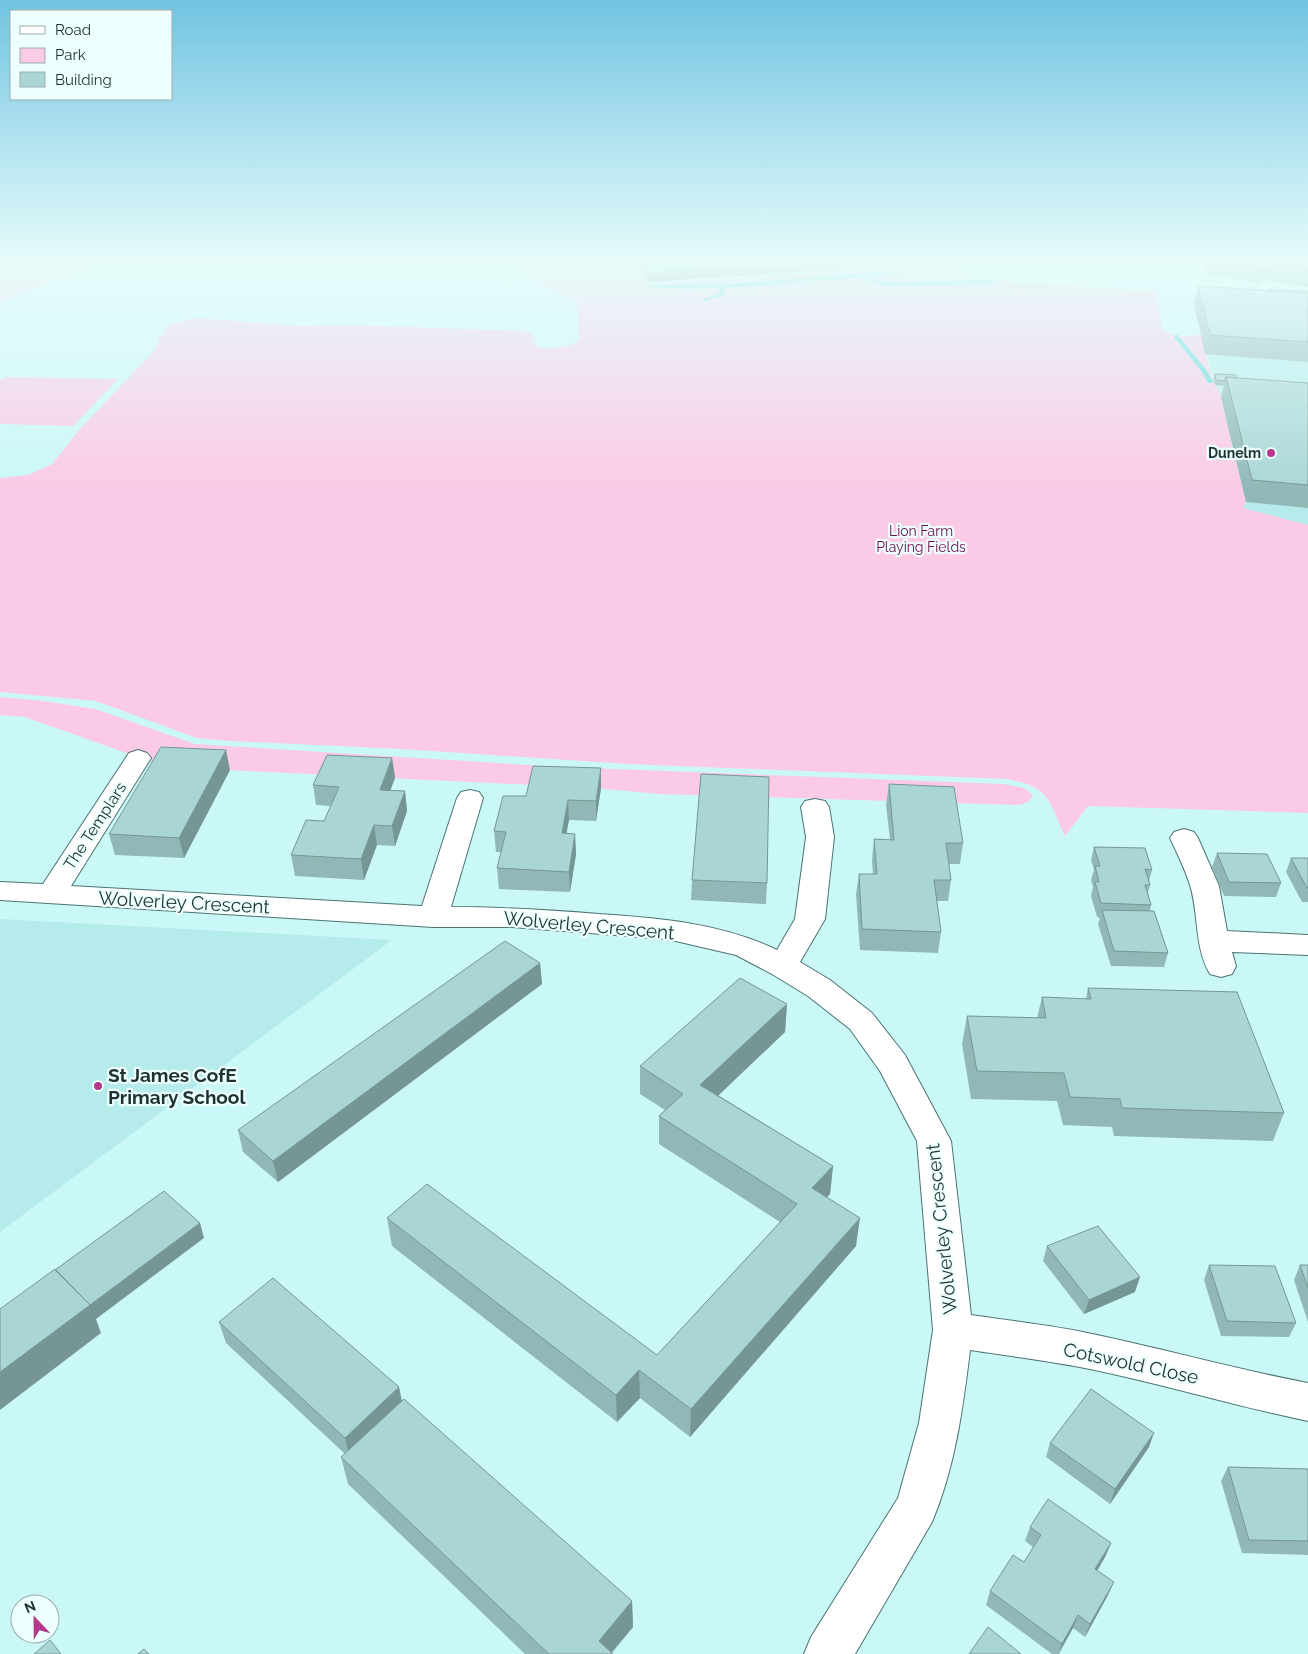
<svg xmlns="http://www.w3.org/2000/svg" width="1308" height="1654" font-family="Raleway,sans-serif">
<style>
.built{fill:#b5eceb}
.green{fill:#fbcae6}
.water{fill:#60dad9}
.lines{fill:none;stroke-linecap:round;stroke-linejoin:round}
.stream{fill:#60dad9;fill-rule:evenodd}
.minor-casing{stroke:#497373;stroke-width:2}
.minor{fill:#fff;fill-rule:evenodd}
.wall{fill:#91b8b7}
.shaded-wall{fill:#769695}
.building{fill:#a9d6d5;stroke:#769695}
.poi-dot{fill:#b4398b;stroke:#edfffe;stroke-width:2}
.labels{text-anchor:middle;dominant-baseline:central;stroke-width:4.5;stroke-linejoin:round;paint-order:stroke}
.far-poi-label{font-size:14px;font-weight:bold;fill:#1f3131;stroke:#edfffe;text-anchor:end}
.far-park-label{font-size:14px;fill:#690f4e;stroke:#edfffe}
.street-label{font-size:16px;fill:#1f3131;stroke:#edfffe}
.near-street-label{font-size:19px;fill:#1f3131;stroke:#edfffe}
.near-poi-label{font-size:19px;font-weight:bold;fill:#1f3131;stroke:#edfffe;text-anchor:start}
</style>
<rect width="100%" height="100%" fill="#caf8f7"/>
<path class="built" d="M1194 304 1308 312V525L1243 508 1246 501Z
M0 919 392 940 0 1232Z"/>
<path class="green" d="M0 260H100L0 303Z
M516 260H630L646 284 855 270 845 260H957L952 266 961 269 947 268 950 274 964 275 963 279 1156 291 1163 331 1180 336 1201 335 1211 375 1221 397 1246 502 1243 508 1308 525V813L1088 806 1065 836C1048 800 1051 787 1006 779L628 764 402 749 230 741 197 738 96 701 0 692V478L28 475 52 464 79 430 154 351 159 342 158 337 166 334 163 332 171 324 198 318 300 326 350 325 523 331 532 333 533 342 539 348C551 348 569 349 579 340L578 316 580 311 574 306 582 304C557 295 533 280 516 260Z
M5 377 118 379 73 426 0 424V381Z
M0 697 44 701 95 709 195 744 560 767 1003 784 1024 788 1033 795 1029 801 1021 805 660 794 594 788 166 767 25 717 0 715Z"/>
<path class="water" d="M890 271 903 274 757 286 689 289 651 287 649 285 732 284Z"/>
<g class="lines">
<path class="stream" d="M859 273 870 279 889 282 996 280 999 282 996 284 889 286 866 281 857 276V274Z
M721 284 724 286 725 295 702 302V300L720 293 718 286Z
M1174 335H1178L1207 371 1213 382 1212 383H1208L1202 372 1174 337Z"/>
<g class="minor-casing">
<path id="minor" d="M138 750 147 753 151 758 71 886 422 906 457 798 461 792 470 790 479 792 483 798 451 907C501 907 549 910 599 914 659 918 722 923 777 950L795 919 806 837 801 807 805 801 815 799 825 801 829 807 834 837 825 919 800 962 830 980 872 1013 905 1055 951 1141 971 1315C1011 1321 1052 1325 1092 1334 1164 1349 1235 1369 1308 1383V1421C1235 1406 1163 1384 1090 1369 1051 1361 1010 1356 970 1350 963 1408 955 1468 932 1522L855 1654H804L811 1637 898 1498 919 1423 933 1330 917 1141 880 1071 850 1029 808 996 772 974 736 955 667 939 512 927H433L0 900V882L43 884 129 753Z
M1184 829 1194 832 1198 838 1219 886 1227 931 1308 935V955L1232 952 1236 966 1232 974 1221 977 1210 974C1194 947 1199 914 1190 885 1185 869 1177 853 1170 838L1174 832Z"/>
</g>
<use href="#minor" class="minor"/>
</g>
<path class="wall" d="M633 260H850V268L780 273 777 270V273L722 277 720 274 719 277 648 282 640 269V267H638Z
M1207 260H1308V287L1260 280 1259 283 1204 273Z
M1198 286 1269 291 1270 289 1308 291V362L1205 354 1194 304Z
M1215 374 1236 378 1308 383V508L1246 502 1221 397 1224 386 1215 385 1213 379Z
M392 758 395 778 390 790 405 791 407 811 395 846 377 845 364 880 295 876 291 855 324 821 331 806 316 805 313 785Z
M601 768V788L596 821 569 820 566 833 575 834 576 854 570 892 499 889 497 868 501 852H496L494 831 526 796Z
M230 770 184 858 115 855 109 834Z
M889 784 963 843 960 864H949L951 880 948 901H937L941 932 938 953 860 950 856 894 859 874H873L872 860 874 839 890 840 886 805Z
M1094 847 1152 870 1149 881 1150 885 1148 893 1151 905 1150 911 1168 953 1164 967 1111 966 1098 924 1100 918 1097 917 1091 896 1093 887 1091 880 1094 870 1091 860Z
M1217 853 1281 883 1276 897 1224 896 1212 867Z
M1291 858H1308V902H1302L1286 872Z
M692 880 767 883 766 904 691 900Z
M540 963 542 984 278 1182 243 1152 238 1130Z
M1088 988 1284 1113 1273 1141 1114 1136 1112 1127 1063 1125 1057 1101 971 1099 962 1044 967 1016 1037 1018 1042 997 1086 999Z
M787 1004 785 1032 718 1095 833 1166 830 1194 827 1197 856 1246 690 1437 640 1398 617 1422 392 1246 387 1218 657 1355 780 1222 659 1144V1116L665 1110 640 1094V1066Z
M1047 1246 1135 1292 1084 1314 1043 1261Z
M1209 1265 1296 1323 1289 1337 1221 1336 1204 1280Z
M1300 1265H1308V1322L1294 1280Z
M219 1322 399 1387 402 1401 632 1601 633 1627 612 1653 613 1654H525L348 1484 341 1457 345 1454 226 1343Z
M1050 1443 1149 1447 1110 1504 1046 1457Z
M1228 1467 1308 1469V1555L1242 1553 1221 1481Z
M1030 1527 1111 1543 1105 1557 1097 1571 1108 1595 1085 1637 1073 1628 1059 1654H1052L986 1605 990 1591 1024 1562 1033 1547 1025 1541Z"/>
<path class="shaded-wall" d="M843 260H850V268L780 273V264Z
M1264 260H1265L1259 283Z
M778 264 777 273 722 277 723 268Z
M720 268 719 277 648 282V273Z
M226 750 230 770 184 858 179 838Z
M392 758 395 778 383 810 380 790Z
M601 768V788L596 821V801Z
M405 791 407 811 395 846 392 826Z
M568 800 569 820 563 853 562 833Z
M374 825 377 845 364 880 361 859Z
M575 834 576 854 570 892 569 872Z
M540 963 542 984 278 1182 273 1161Z
M787 1004 785 1032 700 1113V1085Z
M833 1166 830 1194 809 1216 812 1188Z
M860 1218 856 1246 690 1437 691 1409Z
M200 1223 204 1238 96 1319 101 1333 0 1410V1372Z
M1140 1277 1135 1292 1084 1314 1089 1300Z
M639 1370 640 1398 617 1422 616 1395Z
M399 1387 403 1409 350 1459 345 1438Z
M1154 1433 1149 1447 1110 1504 1115 1489Z
M1111 1543 1105 1557 1090 1583 1095 1569Z
M1114 1582 1108 1595 1085 1637 1090 1624Z
M632 1601 633 1627 610 1654 599 1641Z
M1078 1615 1073 1628 1058 1654 1062 1644Z"/>
<path class="building" d="M640 260H713L720 268 648 273Z
M716 260H774L778 264 723 268Z
M777 260H843L780 264Z
M1294 260H1308V262Z
M1198 286 1308 293V342L1210 335Z
M1270 289 1308 291V293L1271 291Z
M1215 374 1236 375V378L1226 377 1225 381 1216 380Z
M1226 377 1308 383V485L1252 480Z
M161 747 226 750 179 838 109 834Z
M327 755 392 758 380 790 405 791 392 826 374 825 361 859 291 855 306 820 324 821 339 787 313 785Z
M533 766 601 768 596 801 568 800 562 833 575 834 569 872 497 868 506 832 494 831 503 796H526Z
M701 774 769 777 767 883 692 880Z
M889 784 954 787 963 843H946L951 880H934L941 932 862 929 859 874H877L874 839 894 840Z
M1094 847 1145 848 1152 870 1145 869 1150 885H1145L1151 905 1101 903 1095 882H1099L1095 866H1100Z
M1217 853 1267 854 1281 883 1229 882Z
M1291 858H1308V888H1307Z
M1102 910 1154 911 1168 953 1114 951Z
M505 941 540 963 273 1161 238 1130Z
M740 978 787 1004 700 1085 833 1166 812 1188 860 1218 691 1409 639 1370 616 1395 387 1218 427 1184 657 1355 797 1204 659 1116 683 1094 640 1066Z
M1088 988 1237 992 1284 1113 1122 1108 1120 1099 1070 1097 1064 1073 977 1071 967 1016 1046 1018 1042 997 1091 999Z
M164 1191 200 1223 90 1305 55 1270Z
M1098 1226 1140 1277 1089 1300 1047 1246Z
M1209 1265 1275 1266 1296 1323 1227 1321Z
M1300 1265H1308V1288Z
M55 1269 90 1305 0 1372V1309Z
M273 1278 399 1387 345 1438 219 1322Z
M1091 1389 1154 1433 1115 1489 1050 1443Z
M404 1399 632 1601 599 1641 613 1654H549L341 1457Z
M1228 1467 1308 1469V1541L1249 1540Z
M1048 1499 1111 1543 1095 1569 1114 1582 1090 1624 1078 1615 1062 1644 990 1591 1013 1555 1024 1562 1041 1535 1030 1527Z
M988 1627 1021 1654H969Z
M50 1640 61 1654H34Z
M144 1649 149 1654H138Z"/>
<linearGradient id="sky" x2="0" y2="1"><stop stop-color="#71c3e2"/><stop offset="0.53" stop-color="#e7fcfb"/><stop offset="1" stop-color="#e7fcfb" stop-opacity="0"/></linearGradient>
<rect width="1308" height="491" fill="url(#sky)"/>
<g class="poi-dot">
<circle cx="1271" cy="453" r="5"/>
<circle cx="98" cy="1086" r="5"/>
</g>
<g class="labels">
<g class="far-poi-label">
<text x="1261" y="453">Dunelm</text>
</g>
<g class="far-park-label">
<text x="921" y="531">Lion Farm<tspan x="921" dy="16">Playing Fields</tspan></text>
</g>
<g class="street-label">
<text transform="translate(95 826) rotate(-57)">The Templars</text>
</g>
<g class="near-street-label">
<text transform="translate(184 902) rotate(3)">Wolverley Crescent</text>
<text transform="translate(589 925) rotate(5)">Wolverley Crescent</text>
<text transform="translate(941 1229) rotate(-96)">Wolverley Crescent</text>
<text transform="translate(1131 1363) rotate(12)">Cotswold Close</text>
</g>
<g class="near-poi-label">
<text x="108" y="1075">St James CofE<tspan x="108" dy="22">Primary School</tspan></text>
</g>
</g>
<rect x="10" y="10" width="162" height="90" fill="#edfffe" stroke="#9badac"/>
<rect x="20" y="26" width="25" height="8" fill="#ffffff" stroke="#9badac"/>
<text x="55" y="35" font-size="15" fill="#1f3131">Road</text>
<rect x="20" y="48" width="25" height="15" fill="#fbcae6" stroke="#9badac"/>
<text x="55" y="60" font-size="15" fill="#1f3131">Park</text>
<rect x="20" y="72" width="25" height="15" fill="#a9d6d5" stroke="#9badac"/>
<text x="55" y="85" font-size="15" fill="#1f3131">Building</text>
<g transform="translate(35 1619) rotate(338)"><circle r="24" fill="#edfffe" stroke="#9badac"/>
<path d="M0-4L9 19L0 12L-9 19Z" fill="#b4398b"/>
<text y="-8" font-size="14" font-weight="bold" text-anchor="middle" fill="#1f3131">N</text>
</g>
</svg>
